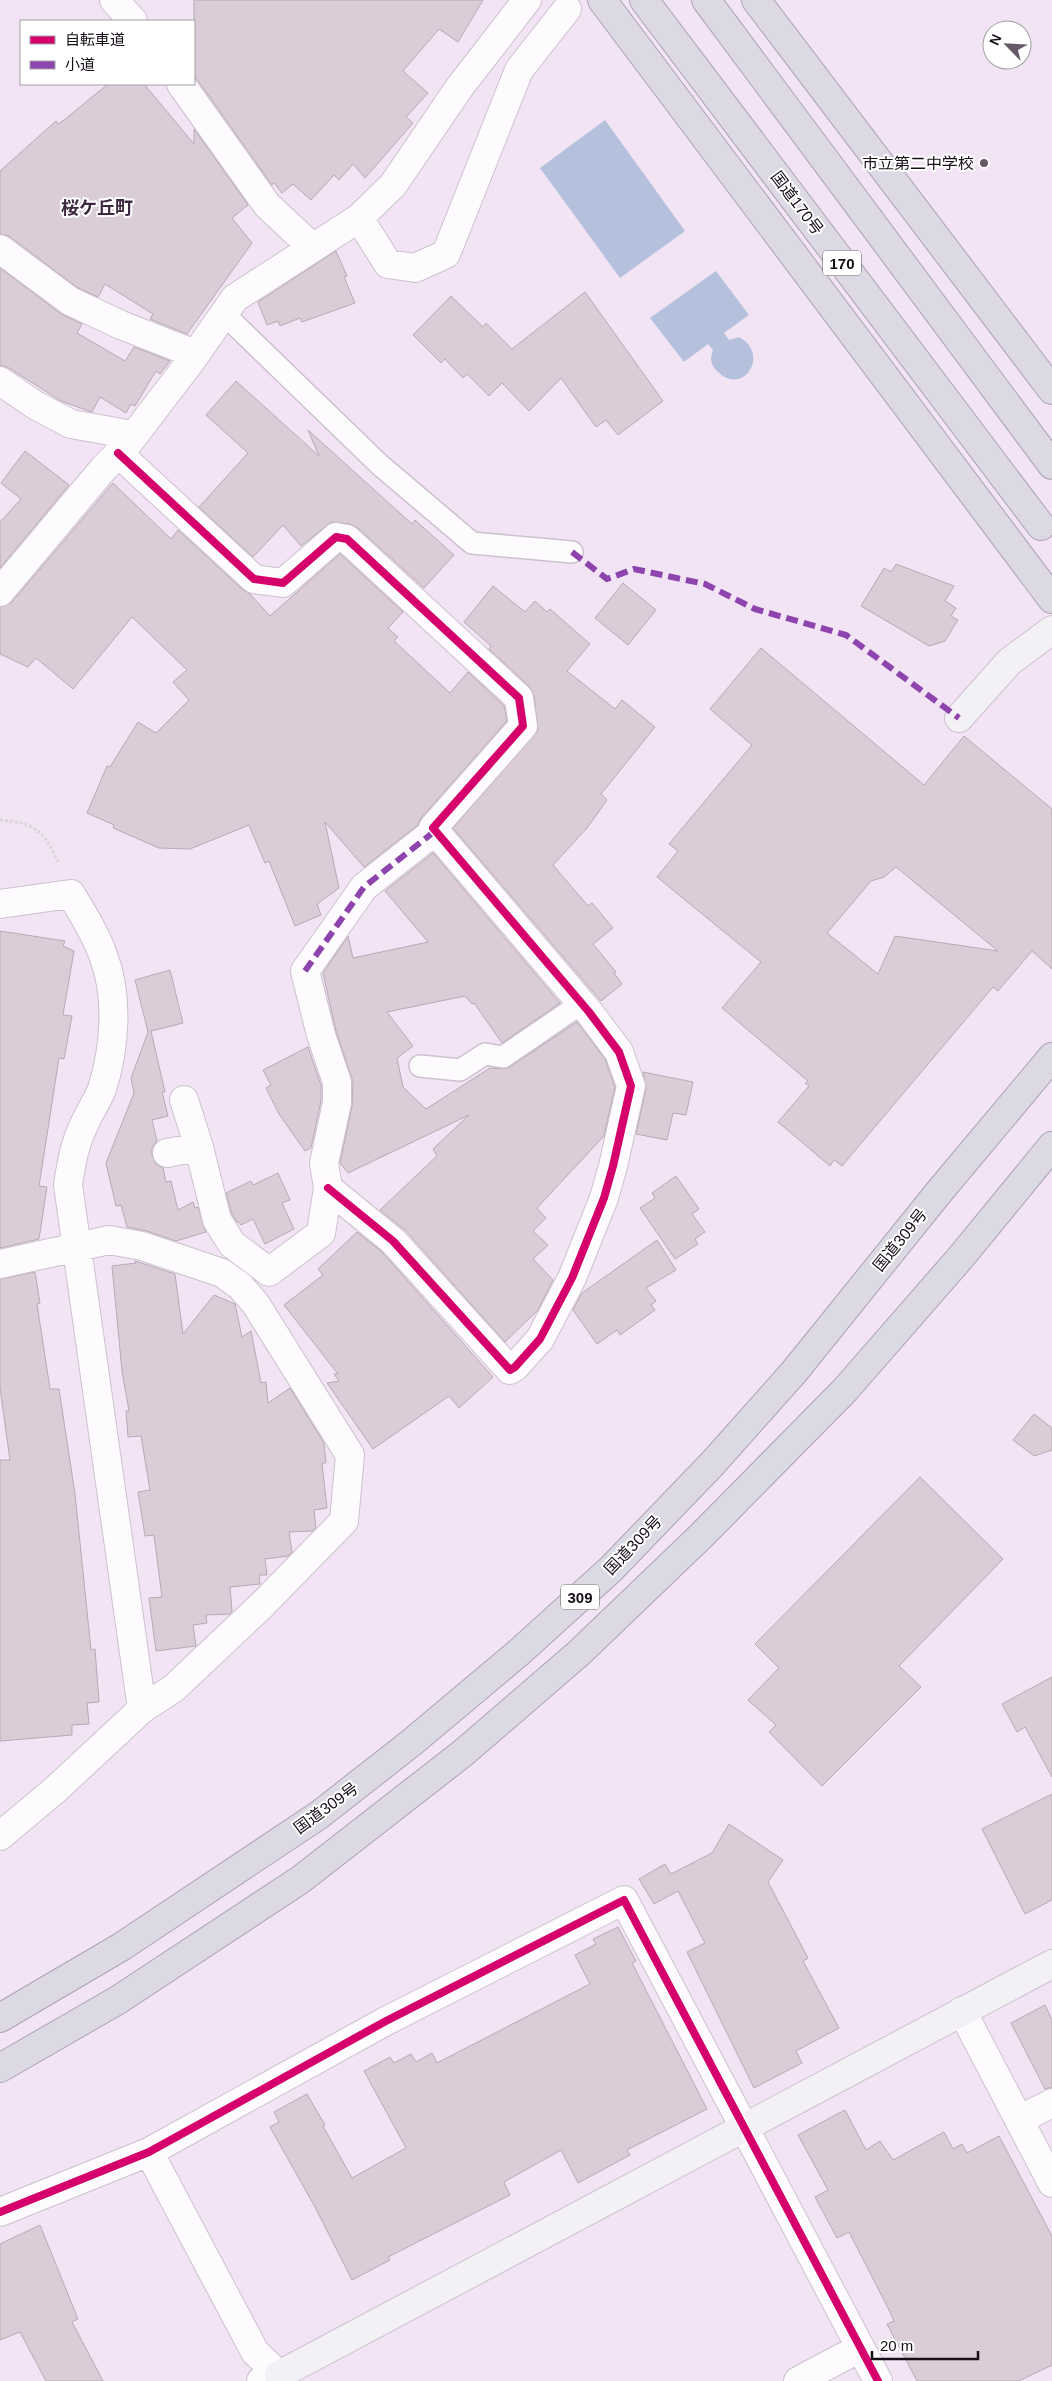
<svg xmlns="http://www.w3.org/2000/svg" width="1052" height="2381" font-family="Helvetica,'Noto Sans JP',sans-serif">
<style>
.water{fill:#b5c1dc}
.building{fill:#dbcdd7;stroke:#b7aab4;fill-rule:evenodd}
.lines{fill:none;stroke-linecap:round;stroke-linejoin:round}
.lane-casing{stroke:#ccc1ce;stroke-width:24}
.street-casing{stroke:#ccc1ce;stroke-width:30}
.secondary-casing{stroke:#ccc1ce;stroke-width:30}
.highway-casing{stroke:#aaa2b1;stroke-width:30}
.path{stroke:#d7d3d7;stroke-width:3;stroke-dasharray:2.5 2.5;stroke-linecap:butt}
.lane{stroke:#fdfbfd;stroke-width:21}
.street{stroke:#fdfbfd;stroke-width:28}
.secondary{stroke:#f4f1f6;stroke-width:28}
.highway{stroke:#ddd9e4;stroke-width:28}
.quiet{stroke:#8e44ad;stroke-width:6;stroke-dasharray:12 6;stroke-linecap:butt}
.cycleway-casing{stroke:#fff;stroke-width:11}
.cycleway{stroke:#d6006c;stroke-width:8}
.poi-dot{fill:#645965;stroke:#fff;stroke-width:2}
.labels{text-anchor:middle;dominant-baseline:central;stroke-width:4;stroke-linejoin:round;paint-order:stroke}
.shield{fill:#fff;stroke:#5d565d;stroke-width:1}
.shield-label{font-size:15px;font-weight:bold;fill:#170e18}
.poi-label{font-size:16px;fill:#170e18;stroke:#fff;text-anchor:end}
.street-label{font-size:16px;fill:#170e18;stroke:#fff}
.neighbourhood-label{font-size:18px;font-weight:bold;fill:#3d2840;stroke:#fff}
</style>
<rect width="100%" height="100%" fill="#f2e4f4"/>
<path class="water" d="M605 120 685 231 620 278 540 168Z
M716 271 749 315 724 333 729 340 739 337C771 354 743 398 717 371 710 364 710 359 713 350L708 344 684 362 650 318Z"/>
<path class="building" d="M194 0H483L458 42 439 29 403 71 428 93 406 117 413 123 365 178 353 164 339 180 334 175 311 200 293 184 282 193 274 183 272 185 194 75Z
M108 84H144L194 144V129L248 205 232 218 252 243 187 334 150 319 153 314 105 284 98 297 78 288 9 236 0 234V171L56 121 58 124 64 120Z
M336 251 347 276 344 277 355 303 302 322 300 318 280 326 278 321 267 325 258 302Z
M0 268 61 314 82 324 77 333 125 361 134 347 170 361 160 374 156 371 135 406 131 404 126 413 100 397 92 412 61 401 9 368 0 365Z
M585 292 663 401 618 435 606 420 596 427 561 378 529 411 502 383 489 396 467 374 463 378 445 359 441 363 413 335 451 296 483 327 486 323 512 349Z
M236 381 319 456 308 430 412 524 415 520 454 555 424 588 358 528 350 524 331 522 301 546 283 525 253 557 199 507 248 453 206 415Z
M25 451 69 485 0 568V522L21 499 1 483Z
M113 483 171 539 178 530 243 590 249 593 270 616 340 554 403 612 388 628 398 637 394 641 450 693 468 672 504 706 507 721 421 818 418 825 364 867 325 822 339 888 317 904 321 915 295 926 269 861 265 863 249 825 190 849 159 848 113 828 114 825 87 813 107 766 110 767 138 722 156 733 189 700 173 682 187 670 132 617 73 689 36 658 28 667 0 654V607L12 602Z
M896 564 954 586 945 601 956 608 951 616 958 620 945 641 929 646 861 606 884 568 891 572Z
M623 583 656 610 628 645 595 618Z
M493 586 525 612 535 601 547 612 550 609 590 644 567 671 615 709 622 700 655 727 601 794 607 800 587 828 553 865 588 906 592 903 613 928 593 944 616 972 614 973 622 984 601 1001 453 828 538 730 534 696 530 687 489 649 491 646 464 622Z
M761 648 924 785 964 736 1052 809V969L1032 951 998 991 993 987 842 1166 834 1160 830 1166 778 1122 809 1086 805 1083 808 1081 722 1008 761 962 657 877 678 851 669 844 752 745 710 709ZM896 867 998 951 895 936 878 974 827 933 871 881 884 877Z
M433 853 560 1003 502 1043 474 1003 472 1004 465 996 387 1012 413 1046 397 1058 403 1087 426 1109 490 1068 501 1069 510 1067 577 1022 605 1059 615 1087 604 1136 537 1208 546 1218 533 1231 548 1245 533 1259 553 1280 538 1310 505 1342 405 1230 380 1210 437 1156 433 1149 469 1115 348 1173 340 1163 352 1106 353 1082 336 1031 323 973 348 936 353 958 428 942 385 891Z
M0 931 65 941 63 946 74 951 63 1015 72 1016 64 1059 59 1058 39 1186 47 1187 39 1239 0 1248Z
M170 970 183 1023 151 1031 165 1092H162L168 1116 152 1120 157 1141 152 1147V1155L156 1164 163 1168 166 1182 171 1181 178 1210 193 1202 195 1208 198 1207 206 1232 176 1241 147 1231 127 1227 121 1205 116 1206 106 1163 134 1093 131 1078 148 1032 135 980Z
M308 1047 321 1085V1101L311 1148 305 1151 279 1114 266 1088 271 1085 263 1070Z
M643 1072 693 1082 686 1115 673 1113 667 1140 636 1134 646 1089Z
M278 1173 290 1200 282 1203 294 1229 265 1244 253 1219 241 1225 239 1222H237L232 1214 226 1193 251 1181 253 1185Z
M676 1176 699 1209 692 1214 705 1232 695 1239 698 1244 675 1259 640 1208 655 1198 652 1193Z
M357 1232 382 1252 493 1377 459 1408 449 1396 373 1449 327 1383 339 1381 334 1374H338L284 1305 323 1275 318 1269Z
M657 1240 676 1270 646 1288 656 1301 651 1305 655 1310 620 1335 617 1330 597 1344 573 1310 582 1293Z
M135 1261 175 1274 183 1334 214 1295 235 1304 242 1337 251 1331 261 1383 266 1382 268 1403 290 1388 324 1443 326 1463H322L327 1508 314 1510 316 1528 312 1531 289 1532 292 1552 288 1556 265 1559 267 1575H259L260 1584 230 1587 232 1611 230 1614 206 1615 207 1623 193 1625 196 1646 156 1651 149 1598 162 1597 154 1535 145 1536 138 1492 150 1490 141 1436 128 1437 126 1411H129L122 1371 112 1266 136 1263Z
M35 1272 40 1303 37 1304 50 1389H59L75 1494 91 1650 95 1649 99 1702 87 1703 89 1724 72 1725V1735L0 1741V1460H10L0 1388V1279Z
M1034 1414 1052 1428V1450L1034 1456 1013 1440Z
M920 1477 1003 1559 899 1666 921 1687 822 1786 769 1732 776 1725 748 1700 779 1668 755 1644Z
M1052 1677V1777L1025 1727 1017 1732 1002 1704Z
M1052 1794V1900L1025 1914 982 1829Z
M729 1824 783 1860 768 1882 808 1958 803 1961 839 2028 796 2051 802 2063 754 2088 687 1952 705 1943 678 1891 654 1904 639 1879 665 1864 671 1874 712 1853Z
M618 1927 636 1961 632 1963 707 2109 627 2150 630 2155 578 2183 561 2150 504 2182 510 2195 388 2257 390 2260 352 2280 315 2207 270 2127 279 2122 274 2112 307 2094 325 2125 323 2126 352 2178 406 2148 364 2071 390 2057 394 2063 411 2054 416 2062 432 2053 437 2063 590 1984 575 1955 596 1944 593 1939Z
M1045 2005 1052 2020V2087L1045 2089 1011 2023Z
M845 2110 866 2150 880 2141 893 2160 944 2132 953 2149 962 2144 967 2153 999 2136 1052 2236V2365L1019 2381H917L887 2324 894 2321 888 2308 849 2232 837 2238 815 2197 828 2190 798 2135Z
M40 2225 78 2319 72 2322 103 2381H46L20 2332 0 2340V2244Z"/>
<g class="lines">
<g class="lane-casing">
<path id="lane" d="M223 313 380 465 472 543 572 552
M420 1066 460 1070 485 1054 503 1057 582 1003"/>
</g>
<g class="street-casing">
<path id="street" d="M114 0 133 21
M181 84 267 205 313 248
M359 218 388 264 415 268 446 254 519 70 567 9
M0 249 70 301 121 325 195 354
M0 381 35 405 71 424 133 435
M118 453 254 579 283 583 336 537 347 539 519 698 523 726 433 828 435 831 364 887 305 971 321 1035 337 1082V1103L324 1163 328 1188 321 1233 269 1272 232 1244 217 1220 199 1147 184 1100
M0 592 104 468 126 446 191 361 235 298 359 218 393 185 459 88 527 0
M0 904 71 894C83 914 95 933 103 955 119 996 115 1048 102 1089 97 1102 88 1114 83 1127 74 1146 71 1165 68 1185L142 1709
M167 1153 199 1147
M328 1188 393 1241 510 1370 515 1367 540 1339 572 1278 604 1198 613 1166 631 1086 619 1052 589 1012 435 831
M0 1264 109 1240 142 1246 222 1273 240 1286 255 1303 350 1455 344 1521 262 1605 174 1688 142 1709 55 1790 0 1836
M962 2011 1052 2183
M1019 2120 1052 2103
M149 2152 255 2352 279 2375 261 2381
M0 2212 149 2152 386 2021 624 1900 878 2381
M798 2381 860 2348"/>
</g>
<g class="secondary-casing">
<path id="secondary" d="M959 718 1009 662 1052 630
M282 2381 279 2375 1052 1964"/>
</g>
<g class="highway-casing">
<path id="highway" d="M602 0 1052 599
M644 0 1041 526
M706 0 1052 465
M756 0 1052 390
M0 2018 121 1947 319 1815 411 1743 517 1654 611 1569 713 1463 794 1372 939 1192 1052 1057
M0 2068 118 2000 300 1880 463 1753 579 1653 702 1535 845 1390 961 1257 1052 1146"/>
</g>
<path class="path" d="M0 820C37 823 43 831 59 863"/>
<use href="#lane" class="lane"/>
<use href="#street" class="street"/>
<use href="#secondary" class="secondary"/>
<use href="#highway" class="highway"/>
<path class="quiet" d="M572 552 607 579 634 569 705 584 755 609 846 635 959 718
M305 971 364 887 435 831"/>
<g class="cycleway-casing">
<path id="cycleway" d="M118 453 254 579 283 583 336 537 347 539 519 698 523 726 433 828 589 1012 619 1052 631 1086 613 1166 604 1198 572 1278 540 1339 515 1367 510 1370 393 1241 328 1188
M0 2212 149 2152 386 2021 624 1900 878 2381"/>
</g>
<use href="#cycleway" class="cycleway"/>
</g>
<circle class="poi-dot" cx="984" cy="163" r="5"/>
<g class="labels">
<g class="shield">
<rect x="823" y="250.5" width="38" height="25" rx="4"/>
<rect x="561" y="1584.5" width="38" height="25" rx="4"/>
</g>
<g class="shield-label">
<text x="842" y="263">170</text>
<text x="580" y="1597">309</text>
</g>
<g class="poi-label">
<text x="974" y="163">市立第二中学校</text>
</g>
<g class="street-label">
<text transform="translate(797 203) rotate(53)">国道170号</text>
<text transform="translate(900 1240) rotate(-51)">国道309号</text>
<text transform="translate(633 1545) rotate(-46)">国道309号</text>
<text transform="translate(326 1808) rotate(-36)">国道309号</text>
</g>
<g class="neighbourhood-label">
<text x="97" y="208">桜ケ丘町</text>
</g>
</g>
<rect x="20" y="20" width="175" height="65" fill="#ffffff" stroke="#a29fa3"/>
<rect x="30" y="36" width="25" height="8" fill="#d6006c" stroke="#a29fa3"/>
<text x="65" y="45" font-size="15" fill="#170e18">自転車道</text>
<rect x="30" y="61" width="25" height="8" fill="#8e44ad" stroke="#a29fa3"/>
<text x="65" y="70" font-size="15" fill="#170e18">小道</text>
<g transform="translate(1007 45) rotate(294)"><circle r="24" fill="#ffffff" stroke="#a29fa3"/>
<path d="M0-4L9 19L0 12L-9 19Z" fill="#645965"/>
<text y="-8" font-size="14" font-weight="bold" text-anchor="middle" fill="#170e18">N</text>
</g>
<path d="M872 2351v8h106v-8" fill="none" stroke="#170e18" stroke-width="2.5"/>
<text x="880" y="2351" font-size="15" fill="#170e18" stroke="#ffffff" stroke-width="4" paint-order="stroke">20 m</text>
</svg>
